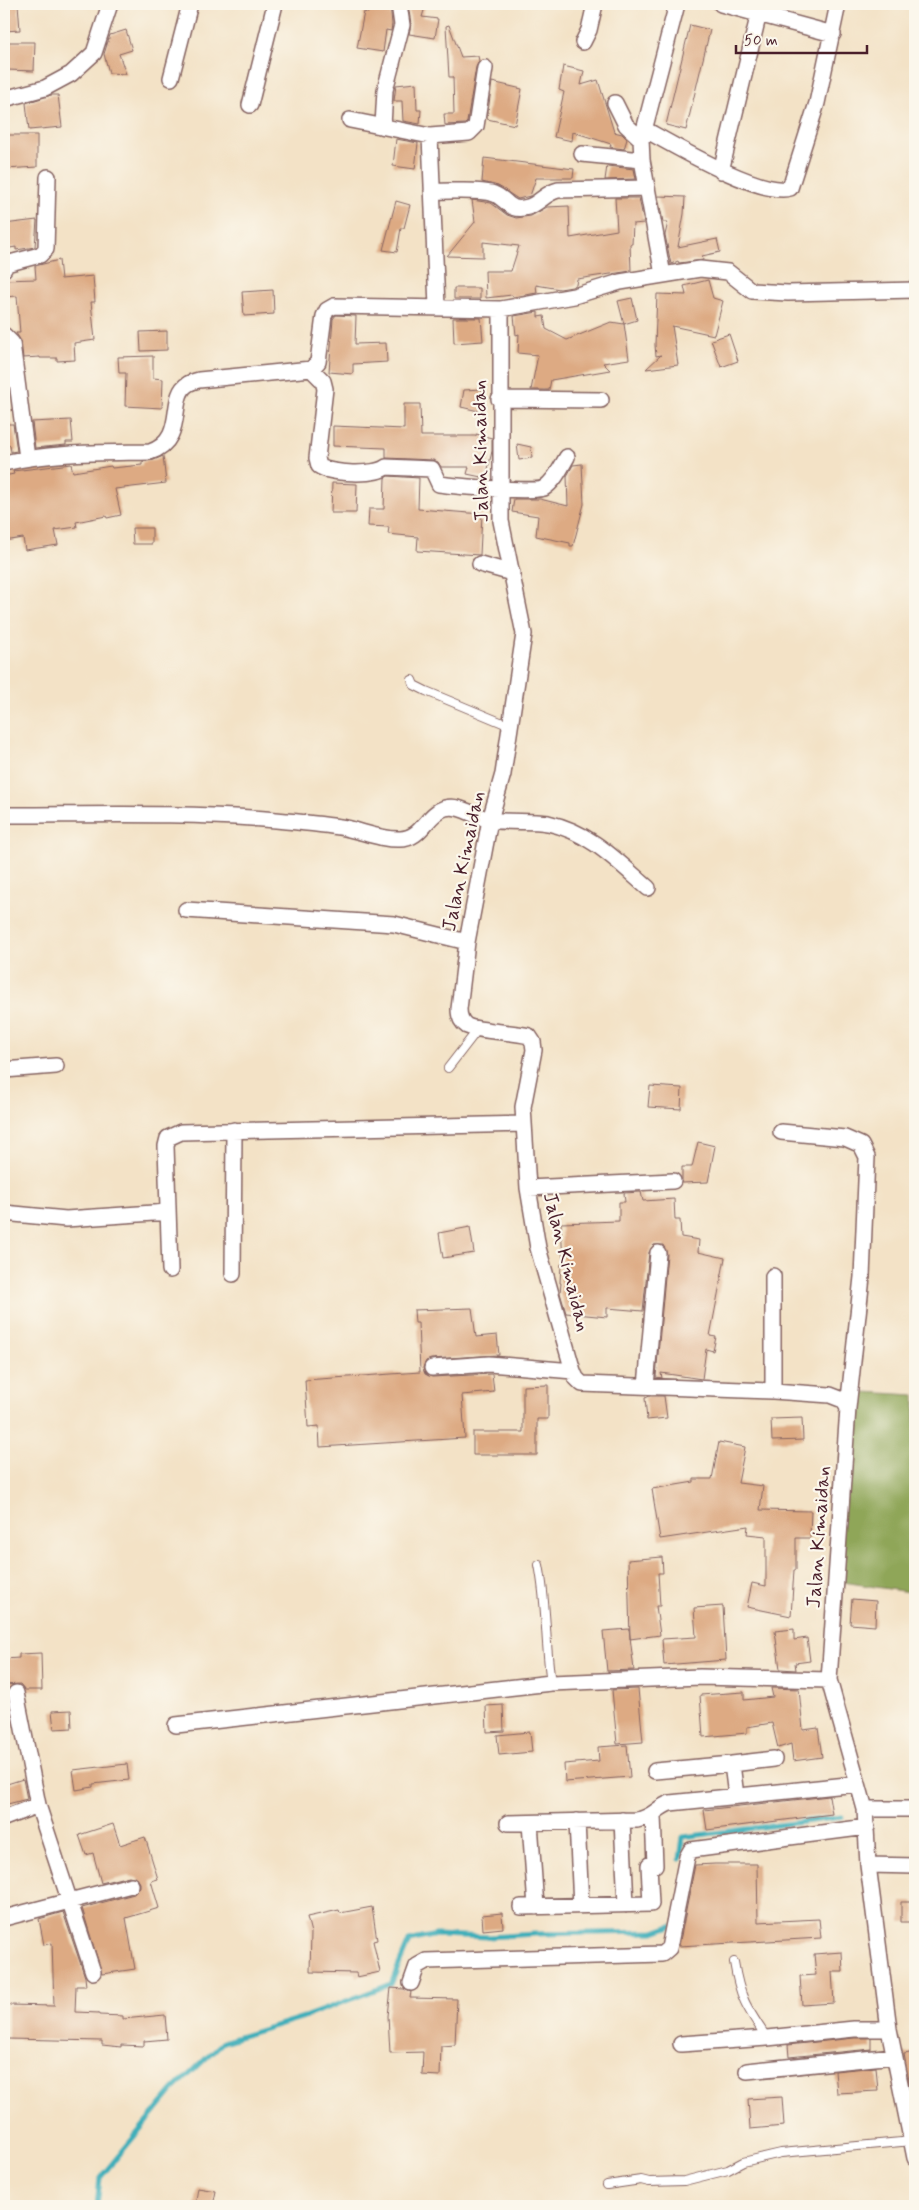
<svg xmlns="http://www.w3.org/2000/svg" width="919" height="2210" font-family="Mynerve,sans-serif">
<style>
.forest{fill:#8fa658;stroke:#6c6242}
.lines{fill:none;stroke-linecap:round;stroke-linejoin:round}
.stream{stroke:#3fafba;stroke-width:5}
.building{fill:#ddaa83}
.service-casing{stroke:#856361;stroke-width:10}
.minor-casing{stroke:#856361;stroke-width:18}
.service{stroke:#fff;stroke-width:8}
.minor{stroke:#fff;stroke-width:15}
.labels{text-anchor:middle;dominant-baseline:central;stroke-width:4.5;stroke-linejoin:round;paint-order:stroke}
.street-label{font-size:20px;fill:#4a1f2b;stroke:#fbf7ec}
</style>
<rect width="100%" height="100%" fill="#fbf7ec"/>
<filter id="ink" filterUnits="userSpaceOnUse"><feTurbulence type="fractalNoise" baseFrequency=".02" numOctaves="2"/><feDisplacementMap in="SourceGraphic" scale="10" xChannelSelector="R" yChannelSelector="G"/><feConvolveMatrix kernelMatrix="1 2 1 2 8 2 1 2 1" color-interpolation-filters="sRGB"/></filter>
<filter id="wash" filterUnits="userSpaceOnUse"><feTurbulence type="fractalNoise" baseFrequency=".0096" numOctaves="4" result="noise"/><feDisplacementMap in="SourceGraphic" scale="20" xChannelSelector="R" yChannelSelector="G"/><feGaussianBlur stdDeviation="1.12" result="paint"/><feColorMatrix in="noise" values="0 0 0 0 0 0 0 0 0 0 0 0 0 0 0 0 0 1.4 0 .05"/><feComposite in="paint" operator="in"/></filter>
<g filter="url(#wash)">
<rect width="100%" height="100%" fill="#f3e2c6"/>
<path class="forest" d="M847 1391 915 1395V1593L830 1580Z"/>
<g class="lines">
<path class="stream" d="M680 1859 683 1837 842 1817
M97 2206 100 2178 172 2091 223 2042 304 2017 391 1984 409 1941 436 1935 488 1937 534 1934 654 1932 671 1926"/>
</g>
<g id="blocks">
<path class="building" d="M4 4H18L20 30 4 31Z
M369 4H390L392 24 391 31 386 30 383 52 357 48 364 12 368 13Z
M408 4H426L422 17 438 19 435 38 409 34 411 24Z
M449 25 461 57 478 56 479 61 476 67 467 122 465 124 445 125 444 114H454L453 77H449L446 26Z
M690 25 710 30 686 130 666 125Z
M126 30 132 50 119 54 126 74 109 73 104 54 110 35Z
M8 42H35L34 71 7 70Z
M563 66 584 71 581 85 598 80 614 132 622 134 627 139 624 149 610 147 611 144 573 132 572 141 554 137 564 92 559 90Z
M492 82 522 89 515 125 487 119Z
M416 83 417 110H421L420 124 403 121 402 101H394L396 85Z
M51 95H58L62 127 29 130 26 103Z
M7 135H37V167L6 169Z
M396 139 418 143 415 169 393 166Z
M484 158 574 169 573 178H536L530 196 518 199 498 186 482 182Z
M607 166 634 169 636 179 605 180Z
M658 196 685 197 684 214 678 247 717 239 720 252 702 256 703 260 679 263 678 261 671 264 665 235 668 222H663Z
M615 198H639L644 223 633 224 632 244H630L631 271 577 279 576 285 572 287 560 289 536 285 537 293 513 297 512 295 486 298 485 271H511L519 246 483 242V257L447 256 475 222 472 200 491 203 507 215 516 218 531 216 547 207 569 206 570 238 617 230Z
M396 201 410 205 404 228H401L397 252 383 250Z
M37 220 35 247 16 250V247L4 249V224Z
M59 260 61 279 93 276 95 302H91L95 340 74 343 75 360 57 361V358H40V357L23 358 21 341 16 333H20L17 296 4 297V280L36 279 35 266Z
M708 280 713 298 723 301 714 335 672 326 678 365 646 369 661 355 656 356 655 345 657 294 686 295 684 286Z
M454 288H480V299H454Z
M273 290 274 314 244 316 242 292Z
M632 298 637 320 624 324 618 301Z
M538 312V317L544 316 546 329 567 340 611 322 624 324 629 359 603 363 610 370 551 380 549 390H531L538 355 518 353 519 334 516 335 514 316Z
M336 315 356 316 355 344 386 343 387 362 353 364V374L329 372 333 319Z
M453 318H481L483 341 454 343Z
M167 331V350L141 351 140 332Z
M729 334 738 361 721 367 711 340Z
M153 356V378L163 379 162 408 125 406 126 373H119L118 357Z
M482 389 483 412 461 407 464 390Z
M404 404H420L421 436H476V434L492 438V451L486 478 467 474 469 467H441L438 462 433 460 386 458V448L333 446V426L404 429Z
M71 420 73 442H66V445L35 448 32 422Z
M4 424H13L17 451 11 452 10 445 4 446Z
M517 444 531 447 532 458 519 460Z
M163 456 166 483 115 489 121 515 107 518 106 516 76 522 77 527 55 530 58 545 25 550 23 538 4 541V476L14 474 13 471 71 464 73 472 111 466 112 468 142 465V462L154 460Z
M582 464 584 504 573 546H570V543L536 536 538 516 512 512 514 499H540L568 506 567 476 573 465Z
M388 476 419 478 418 509 482 514 480 555 417 551 418 537 388 534 389 527 368 526 369 509H384L385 478Z
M332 483 357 484 356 513H331Z
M132 528H152V544H133Z
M650 1086 682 1088 681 1109 648 1107Z
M698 1142 715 1146 708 1182 682 1183V1167H692Z
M641 1192 643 1201 674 1199 675 1220H680L681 1237 699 1240 698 1252 725 1258 710 1336 716 1337 713 1351 706 1349 702 1379 661 1373 662 1378 656 1377 667 1254 663 1245H654L649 1252 643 1311 607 1308V1317L566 1313 560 1293 561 1283H560L561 1264H563L561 1223 619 1221V1202H625L624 1193Z
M470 1227 474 1253 443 1258 439 1233Z
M472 1308 476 1337 497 1335 499 1355 431 1359 426 1361 423 1368 425 1374 432 1377 492 1374 494 1392 462 1395 465 1438 320 1447 319 1426 308 1427 305 1380 420 1372 418 1323H415L414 1310Z
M548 1385V1419H537V1455H473V1432H523V1386Z
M650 1396H664L667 1418 647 1420 645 1398Z
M802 1418 803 1440 772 1441 771 1419Z
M719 1442 745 1447 738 1483 763 1486 760 1510 811 1511 810 1538H796V1570H794L791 1616 747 1607 752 1583 766 1586V1536L747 1534 748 1526 660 1539 652 1489 694 1482V1479H712Z
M662 1557 663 1573H658L660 1606H656L660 1635 630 1639 628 1560Z
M852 1599 876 1601 875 1626 850 1624Z
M723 1606 726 1660 664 1665 662 1639 696 1637 694 1608Z
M629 1629 634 1670 607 1671 603 1631Z
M794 1629V1640L807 1638 810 1661 795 1663 796 1670 780 1669 775 1631Z
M41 1653 42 1690H25L20 1684 4 1685V1659L19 1658V1654Z
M771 1688 799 1689 803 1730 818 1728 822 1757 793 1761 791 1744 778 1748 772 1723 747 1727V1733L703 1737 700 1695 744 1692V1700L773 1697Z
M638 1689 643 1742 617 1744 612 1690Z
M503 1705 504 1731 487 1732 486 1706Z
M71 1710 72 1728 54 1729 52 1711Z
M530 1732 532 1752 499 1755 497 1735Z
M627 1745 630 1777 565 1782 564 1764 599 1761 598 1747Z
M127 1764 129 1780 93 1784V1787L76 1790 73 1770Z
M23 1779 27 1799 4 1805V1785Z
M829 1796 832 1814 707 1830 704 1810Z
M113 1824 120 1845 145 1837 158 1879 151 1881 159 1908 126 1918 135 1969 102 1974 82 1908 134 1894 140 1888V1883L137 1878 129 1876 101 1883 93 1853 86 1855 79 1835Z
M715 1864H757L758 1922 819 1919 821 1938 679 1946 695 1865Z
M901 1902H915V1922H901Z
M372 1907 377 1940 373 1941 380 1972 357 1977 356 1973 310 1972 311 1933 307 1917 339 1910 340 1913Z
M63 1912 85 1977 86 1986H76L75 2012 99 2013V2015L123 2016V2019L165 2015 167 2039 144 2041V2046L121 2045V2047L102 2045V2041L8 2039V2005L54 2006 52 1943 44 1945 39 1919Z
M502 1913 503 1928 483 1930 482 1915Z
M842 1952 843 1972H832L834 2003 802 2005 800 1976 816 1975 814 1954Z
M391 1988 404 1989 411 1992 410 1998 457 1999 455 2045 441 2046 440 2076 422 2075 423 2052 390 2053 388 2016Z
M854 2038H871V2049L789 2057 788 2045Z
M915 2052V2107H914L904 2054Z
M876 2067 878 2091 837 2093 835 2071Z
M782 2097 784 2126 750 2129 748 2099Z
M198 2188 216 2191 213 2206H195Z"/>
</g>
</g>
<g filter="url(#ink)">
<use href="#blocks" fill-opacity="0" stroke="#856361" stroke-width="1"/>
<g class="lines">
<g class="service-casing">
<path id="service" d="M412 680 414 685 426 691 510 726
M448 1068 479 1028
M539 1565C547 1604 545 1643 551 1683
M734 1962C740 1999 747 2008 767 2038
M607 2185 641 2180 649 2182 684 2181 728 2170 743 2162 781 2153 912 2141"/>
</g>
<g class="minor-casing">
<path id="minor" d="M721 4 833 34
M583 42 589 30 595 4
M171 78 190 4
M4 99 45 88 71 74 94 53 110 4
M615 103 626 125 641 139 642 160 663 275
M250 105 275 4
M350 120 430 136 469 133 476 126 485 68
M383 126 385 90 402 25 399 4
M644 129C673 145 761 197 790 188L817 103 838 4
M430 136 437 307
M642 138 677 4
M582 154 642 160
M721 171 759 13
M432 191C447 192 482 189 494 194 508 199 508 213 528 207 539 204 545 193 558 190L647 188
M4 269 6 264 40 255 46 249 48 177
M501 309V521L524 634 503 774 490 820 467 942 459 1009C459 1015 461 1022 467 1026 478 1031 514 1032 529 1036L533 1042 534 1050 523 1107 528 1188 538 1248 573 1371 576 1378 582 1384 773 1391 830 1395 843 1400 848 1408 829 1680 865 1809 868 1865 889 2029 915 2158
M4 335 12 343 27 458
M311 369 323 381 325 389 317 458 319 466C330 474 375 476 386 467L432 469 439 484C453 486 536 493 544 488 555 481 561 467 567 457
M499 399 601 400
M4 463C51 452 101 453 150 452 188 439 167 396 188 384 191 382 195 381 199 380L311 369 318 362 324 316 327 310 334 306 501 309 574 296 620 282 700 269 728 272 752 291 788 293 915 290
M480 564 512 573
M4 815C94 815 186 812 276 820 298 822 319 824 340 827 360 830 380 840 400 839 422 839 426 814 445 808 461 804 476 818 491 820 510 823 530 820 548 823 590 832 617 861 648 888
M186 910 394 924 467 942
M4 1070 56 1066
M781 1132 845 1138 861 1145 867 1157 862 1277 848 1408
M528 1188 673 1181
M4 1213 66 1219 168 1212
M170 1270 166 1146 168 1138 181 1132 523 1124
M233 1274 234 1130
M432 1368 489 1364 573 1371
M646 1386 658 1253
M773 1391V1276
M16 1693 38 1805 93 1972
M176 1725 551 1683 700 1677 829 1680
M732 1764 774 1759
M655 1771 732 1764 736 1796
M865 1809H915
M4 1818 38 1805
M622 1820 626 1905
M577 1821 581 1906
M508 1823 637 1820C654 1817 656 1808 670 1803L857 1784
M530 1823 536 1907
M868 1865 915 1866
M521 1907 651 1904 649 1865H655L653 1816
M4 1918 131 1885
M411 1983 417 1966 426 1961 662 1954 669 1948 687 1857 691 1850 867 1827
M681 2044 767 2038 854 2029H889
M747 2071 894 2056"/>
</g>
<use href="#service" class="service"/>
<use href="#minor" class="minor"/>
</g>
</g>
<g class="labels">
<g class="street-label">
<text transform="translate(481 451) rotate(-91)">Jalan Kimaidan</text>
<text transform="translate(464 861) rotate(-78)">Jalan Kimaidan</text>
<text transform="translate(566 1262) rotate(76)">Jalan Kimaidan</text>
<text transform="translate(819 1537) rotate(-86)">Jalan Kimaidan</text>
</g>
</g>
<rect width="919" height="2210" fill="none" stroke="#fbf7ec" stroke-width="20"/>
<path d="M736 45v8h131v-8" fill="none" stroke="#4a1f2b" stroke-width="2.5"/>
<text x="744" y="45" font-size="15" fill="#4a1f2b" stroke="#fbf7ec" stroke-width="4" paint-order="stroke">50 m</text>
</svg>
